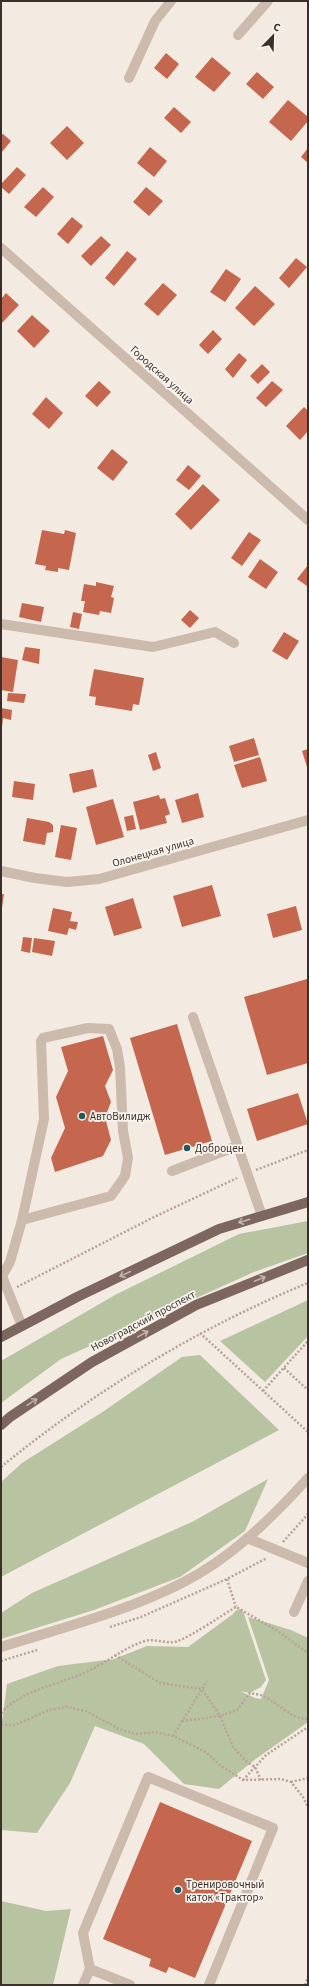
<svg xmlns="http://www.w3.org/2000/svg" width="309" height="1986" font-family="'Source Sans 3',sans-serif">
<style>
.green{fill:#b8c3a1}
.building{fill:#c4674e}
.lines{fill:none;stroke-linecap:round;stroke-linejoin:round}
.path{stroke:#b8a497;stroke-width:2.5;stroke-dasharray:2 2;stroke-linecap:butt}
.minor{stroke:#ccbaac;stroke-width:10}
.major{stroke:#7c665d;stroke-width:10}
.oneway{stroke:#c1b4ad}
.poi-dot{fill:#21595c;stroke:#faf4ee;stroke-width:1.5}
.labels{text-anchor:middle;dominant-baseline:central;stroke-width:3.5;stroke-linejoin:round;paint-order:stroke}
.street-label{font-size:11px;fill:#3a2f2b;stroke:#faf4ee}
.poi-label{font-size:11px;fill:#3a2f2b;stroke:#faf4ee;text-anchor:start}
</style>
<rect width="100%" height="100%" fill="#f3eae1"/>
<path class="green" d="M308 1221V1253L254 1272 61 1359 1 1403V1361L115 1295 239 1234Z
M308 1300V1336L265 1382 220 1341Z
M200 1355 279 1430 1 1577V1482L22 1463 104 1411 182 1357Z
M268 1479 245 1531 180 1577 94 1610 1 1639V1613L32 1593 192 1522Z
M240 1609 243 1611 266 1680 261 1687 250 1693 240 1691 255 1698 261 1699 269 1680 248 1617 291 1630 308 1638V1722L253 1761 219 1789 184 1784 144 1744 95 1726 70 1783 37 1833 1 1830V1729L7 1684 58 1666 114 1659 147 1646 188 1647 233 1614 235 1611Z
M1 1901 46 1911 71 1909 53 1985H1Z"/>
<path class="building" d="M166 53 179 64 167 79 154 68Z
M212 57 231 73 214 92 195 77Z
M257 72 274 87 263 99 246 84Z
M288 100 308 117V121L291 141 269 122Z
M174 107 191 122 181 133 164 118Z
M67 126 84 143 67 160 50 143Z
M3 134 11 141 1 153V135Z
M150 147 167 161 154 177 137 163Z
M308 148V163L301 157Z
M17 167 26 175 9 194 1 187V184Z
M43 187 54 197 36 217 24 207Z
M146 187 163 201 149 216 133 202Z
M72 217 83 226 68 244 57 234Z
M101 236 111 245 91 266 81 256Z
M127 251 137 259 114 286 105 278Z
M296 258 307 267 289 288 279 278Z
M226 269 241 279 225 302 210 292Z
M163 283 177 295 158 316 144 304Z
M255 286 275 304 254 326 235 308Z
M6 293 19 305 1 324V299Z
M32 315 50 331 34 348 17 331Z
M213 330 222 339 208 354 199 345Z
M239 353 247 360 233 378 225 369Z
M262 364 270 372 258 384 250 376Z
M99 381 111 392 97 407 85 396Z
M272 381 283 390 266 407 256 398Z
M46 397 63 413 49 429 32 414Z
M304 407 308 411V431L300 440 286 426Z
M112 449 128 462 113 481 97 468Z
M188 465 201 476 189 490 176 480Z
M203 484 220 500 191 530 175 514Z
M42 530 64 534 65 530 76 533 69 570 58 568V572L45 570 46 566 35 564Z
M249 532 261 540 242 566 231 558Z
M260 559 278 572 266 589 248 577Z
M308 565V585L307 586 297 579Z
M96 582 114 586 111 597 114 598 111 613 100 611 99 615 83 612 85 601H81L84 584 96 586Z
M22 603 44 607 41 622 19 617Z
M190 610 199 618 190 628 181 620Z
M73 612 82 614 79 629 70 627Z
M284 632 299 641 287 660 272 651Z
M25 647 40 649 39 664 22 660Z
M1 657 18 660 13 692 1 690Z
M94 669 144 678 139 705 133 704 132 711 95 705 96 697 89 696Z
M8 693 26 694 24 703 7 701Z
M1 708 12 710 11 720 3 718 2 727Z
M254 738 259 755 234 762 229 746Z
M308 749V770L302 751Z
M156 752 161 768 153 771 148 755Z
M260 757 267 781 242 788 234 765Z
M93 769 97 787 73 793 69 774Z
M14 781 35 784 33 800 12 797Z
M198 793 204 817 182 823 175 800Z
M159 795 160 799 165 798 170 814 165 816 167 823 140 830 133 802Z
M113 799 124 837 96 845 86 807Z
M133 815 136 829 127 831 124 817Z
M27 818 49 822 53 825V832L47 833 45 845 23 841Z
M61 825 77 828 71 860 55 857Z
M212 885 221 916 182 927 173 896Z
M1 894H4L2 908H1Z
M133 898 142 928 114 936 105 907Z
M296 906 302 930 273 938 267 914Z
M53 908 72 912 70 921 78 922 76 930 69 928 67 935 48 931Z
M23 937 32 938 30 953 21 951Z
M34 938 55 941 52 956 32 952Z
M307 979 308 1063 267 1075 244 997Z
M177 1024 212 1141 165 1155 130 1038Z
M103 1036 113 1070 105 1086 111 1102 105 1117 111 1140 103 1156 55 1172 51 1158 65 1128 56 1097 68 1071 61 1047Z
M298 1093 308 1124 257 1141 247 1109Z
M160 1802 252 1841 195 1978 169 1967 166 1973 149 1966 151 1959 103 1939Z"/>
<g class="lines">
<path class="path" d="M256 1170 308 1150
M17 1287 154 1217 237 1178
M200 1333 308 1432
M284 1368 308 1390
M263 1391 308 1341
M1 1467C91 1393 200 1327 308 1283
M283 1542 308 1514
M227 1579 236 1607
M110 1627 141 1617 227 1579 267 1558
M115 1655 160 1683 202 1689 207 1681
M1 1661 37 1650
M1 1713C25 1687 64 1685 94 1668 111 1659 126 1647 145 1641 155 1638 168 1645 178 1641 195 1634 219 1617 236 1607L276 1630 308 1653
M182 1721 220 1716 237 1710 250 1693C254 1694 259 1694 263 1696 278 1702 291 1720 308 1719
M1 1725H15L49 1710 66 1707 86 1711 119 1729 138 1734 155 1732 173 1736 206 1752 221 1766 243 1780 281 1779 291 1782 303 1797 308 1807
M173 1736 202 1689 220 1716 233 1747 246 1761 255 1767 261 1780
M243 1780 266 1755 308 1727
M291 1782 308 1778
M305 1985 308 1977"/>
<path class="minor" d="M238 35 268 1
M129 78 155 21 171 1
M1 248 308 520
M1 624 153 647 215 632 234 643
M1 871 35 878 67 882 99 879 308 820
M193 1017 262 1216
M172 1171 237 1146
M22 1220 111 1196 125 1176 128 1158 123 1131 120 1067 117 1049 109 1029 88 1028 43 1038 41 1041 44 1119 22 1220 10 1262 2 1276 22 1326
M247 1538 308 1563
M294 1612 308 1581
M1 1647C61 1628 125 1612 182 1583 230 1559 272 1518 308 1478
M90 1969 130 1985
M83 1985 90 1969 83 1933 148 1777 273 1828 209 1985"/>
<path class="major" d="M1 1337 77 1297 219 1229 308 1202
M1 1425 10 1417 92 1362 196 1305 308 1260"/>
</g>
<defs><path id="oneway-shaft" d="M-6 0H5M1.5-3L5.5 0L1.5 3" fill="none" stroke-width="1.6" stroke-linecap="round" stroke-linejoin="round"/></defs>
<g class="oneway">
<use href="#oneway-shaft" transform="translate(244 1221) rotate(163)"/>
<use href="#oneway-shaft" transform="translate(125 1274) rotate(155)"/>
<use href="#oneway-shaft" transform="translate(260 1279) rotate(-22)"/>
<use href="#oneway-shaft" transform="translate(143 1334) rotate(-29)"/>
<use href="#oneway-shaft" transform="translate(32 1402) rotate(-34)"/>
</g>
<g class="poi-dot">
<circle cx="82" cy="1116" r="4"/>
<circle cx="187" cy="1148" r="4"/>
<circle cx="178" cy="1890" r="4"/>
</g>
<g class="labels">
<g class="street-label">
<text transform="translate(162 375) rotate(42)">Городская улица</text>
<text transform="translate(153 852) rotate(-16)">Олонецкая улица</text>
<text transform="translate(143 1321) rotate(-28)">Новоградский проспект</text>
</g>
<g class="poi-label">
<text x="90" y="1116">АвтоВилидж</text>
<text x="195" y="1148">Доброцен</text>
<text x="186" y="1884">Тренировочный<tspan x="186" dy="13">каток «Трактор»</tspan></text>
</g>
</g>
<rect width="309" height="1986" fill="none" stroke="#3a2f2b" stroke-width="4"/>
<g transform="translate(273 36) rotate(23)" stroke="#faf4ee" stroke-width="3" paint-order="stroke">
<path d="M0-3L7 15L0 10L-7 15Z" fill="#3a2f2b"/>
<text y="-6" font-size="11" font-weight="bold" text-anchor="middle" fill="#3a2f2b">С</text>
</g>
</svg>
